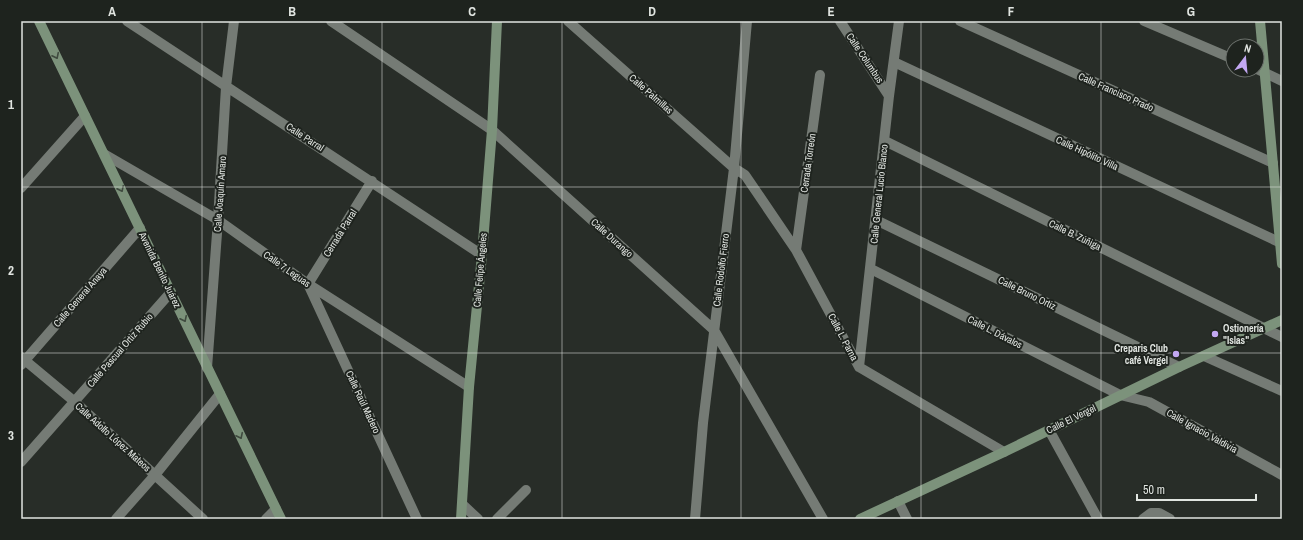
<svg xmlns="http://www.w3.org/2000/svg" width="1303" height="540" font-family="'Archivo Narrow',sans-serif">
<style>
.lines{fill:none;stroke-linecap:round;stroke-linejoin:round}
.street{stroke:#757b75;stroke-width:10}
.secondary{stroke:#7c927b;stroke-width:10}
.oneway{stroke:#3f4a3f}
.grid{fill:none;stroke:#e1e5e1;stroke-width:1;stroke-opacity:0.55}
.poi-dot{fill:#c2a7f2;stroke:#1e231e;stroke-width:1.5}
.labels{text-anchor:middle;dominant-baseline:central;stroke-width:4;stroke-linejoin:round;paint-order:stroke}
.street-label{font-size:10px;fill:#e1e5e1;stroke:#1e231e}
.poi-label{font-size:10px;font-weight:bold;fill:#e1e5e1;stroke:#1e231e;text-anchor:start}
.neatline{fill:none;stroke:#e1e5e1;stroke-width:1.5}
.grid-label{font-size:13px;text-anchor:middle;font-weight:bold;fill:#e1e5e1}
</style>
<rect width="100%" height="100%" fill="#282d28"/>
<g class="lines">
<path class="street" d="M127 21C245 99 364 176 482 255
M331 21 492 130 714 330 823 519
M568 21 734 168 745 175 796 250 859 367 1004 452
M840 21 889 96
M960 21 1273 163
M1144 21 1233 59
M894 62 1281 243
M1257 69 1282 81
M885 141 1282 337
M104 154 218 220 308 284 469 387
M372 181 308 284 417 519
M21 188 85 116
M876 220 1179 367
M796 250 820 75
M871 269 1120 395 1149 402 1282 475
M1204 356 1282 391
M21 357 75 402 203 519
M21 365 140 228
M859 367 889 96 899 21
M207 368 218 220 226 87 234 21
M1049 430 1098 519
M21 462 171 292
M898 501 907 519
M463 505 478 519
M116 519 155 475 220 394
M266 519 276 509
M497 519 526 490
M695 519 703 423 734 168 747 21
M1143 519 1151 513H1159L1170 519"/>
<path class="secondary" d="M39 21 281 519
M1260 21 1282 264
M461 519 469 387 482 255 492 130 497 21
M860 519 1004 452 1179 367 1282 320"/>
</g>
<defs><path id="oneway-chevron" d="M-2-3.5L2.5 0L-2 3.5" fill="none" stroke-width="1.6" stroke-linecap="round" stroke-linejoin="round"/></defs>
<g class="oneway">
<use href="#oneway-chevron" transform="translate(56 56) rotate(64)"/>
<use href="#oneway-chevron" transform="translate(121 189) rotate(64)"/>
<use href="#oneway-chevron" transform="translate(184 319) rotate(64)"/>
<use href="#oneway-chevron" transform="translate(240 436) rotate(64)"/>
</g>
<path class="grid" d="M202 21V519M382 21V519M562 21V519M741 21V519M921 21V519M1101 21V519M21 187H1282M21 353H1282"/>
<g class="poi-dot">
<circle cx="1215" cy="334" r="4"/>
<circle cx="1176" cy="354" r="4"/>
</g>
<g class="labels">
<g class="street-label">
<text transform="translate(865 58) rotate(56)">Calle Columbus</text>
<text transform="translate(1116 92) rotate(24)">Calle Francisco Prado</text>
<text transform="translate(651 94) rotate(41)">Calle Palmillas</text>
<text transform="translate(305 137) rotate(33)">Calle Parral</text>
<text transform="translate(1087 153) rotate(25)">Calle Hipólito Villa</text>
<text transform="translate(808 163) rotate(-82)">Cerrada Torreón</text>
<text transform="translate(220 194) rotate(-86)">Calle Joaquín Amaro</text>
<text transform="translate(879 194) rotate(-84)">Calle General Lucio Blanco</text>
<text transform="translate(340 233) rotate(-58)">Cerrada Parral</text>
<text transform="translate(1075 235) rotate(26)">Calle B. Zúñiga</text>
<text transform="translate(612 238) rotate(42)">Calle Durango</text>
<text transform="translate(287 269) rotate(35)">Calle 7 Leguas</text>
<text transform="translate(160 270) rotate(64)">Avenida Benito Juárez</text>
<text transform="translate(480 270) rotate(-85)">Calle Felipe Ángeles</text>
<text transform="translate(721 270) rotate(-83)">Calle Rodolfo Fierro</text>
<text transform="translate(1027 293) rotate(26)">Calle Bruno Ortiz</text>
<text transform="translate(80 297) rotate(-49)">Calle General Anaya</text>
<text transform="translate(995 332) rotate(27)">Calle L. Dávalos</text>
<text transform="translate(843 337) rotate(62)">Calle L. Parna</text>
<text transform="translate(120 350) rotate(-49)">Calle Pascual Ortiz Rubio</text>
<text transform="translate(363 402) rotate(65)">Calle Raúl Madero</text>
<text transform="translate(1071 419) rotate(-26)">Calle El Vergel</text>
<text transform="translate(1202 431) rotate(29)">Calle Ignacio Valdivia</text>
<text transform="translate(113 437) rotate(42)">Calle Adolfo López Mateos</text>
</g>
<g class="poi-label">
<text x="1223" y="328">Ostionería<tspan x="1223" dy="12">"Islas"</tspan></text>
<text x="1168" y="348" text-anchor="end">Creparis Club<tspan x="1168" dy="12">café Vergel</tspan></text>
</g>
</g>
<rect width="1303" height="540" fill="none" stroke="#1e231e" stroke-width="44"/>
<g transform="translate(1245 58) rotate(16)"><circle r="19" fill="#1e231e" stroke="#6c716c"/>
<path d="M0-3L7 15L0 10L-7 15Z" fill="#c2a7f2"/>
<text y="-6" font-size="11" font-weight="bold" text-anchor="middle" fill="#e1e5e1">N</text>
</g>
<path d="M1137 494v6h119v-6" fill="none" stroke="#e1e5e1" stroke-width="2"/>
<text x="1143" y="494" font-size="12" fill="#e1e5e1" stroke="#1e231e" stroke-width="3" paint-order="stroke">50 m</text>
<rect x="22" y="22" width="1259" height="496" class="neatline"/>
<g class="grid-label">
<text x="112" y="16">A</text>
<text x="292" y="16">B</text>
<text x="472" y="16">C</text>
<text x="652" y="16">D</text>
<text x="831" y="16">E</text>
<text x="1011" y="16">F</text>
<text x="1191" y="16">G</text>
<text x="11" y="109">1</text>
<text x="11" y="275">2</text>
<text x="11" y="440">3</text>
</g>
</svg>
